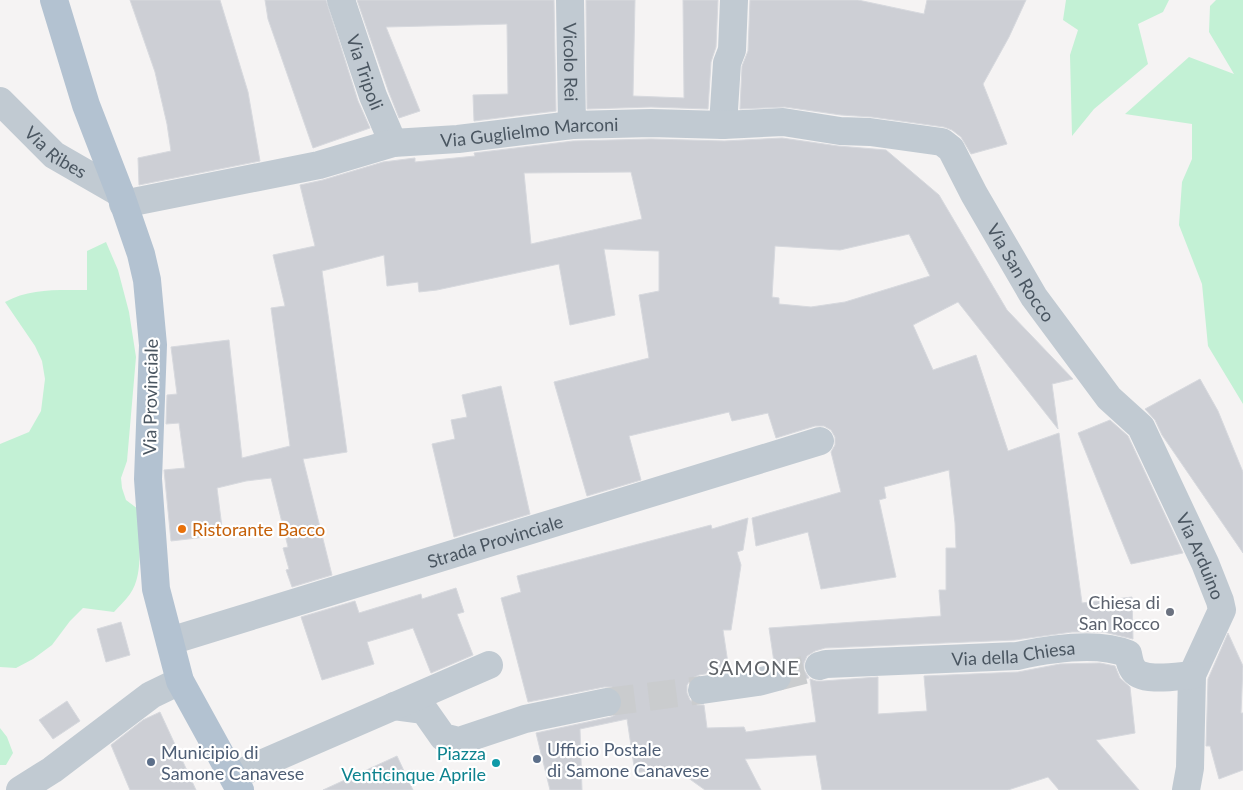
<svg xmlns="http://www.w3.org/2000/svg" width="1243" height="790" font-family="Lato,sans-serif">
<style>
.green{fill:#c3f1d5}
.building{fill:#cdcfd5;stroke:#d7d9de;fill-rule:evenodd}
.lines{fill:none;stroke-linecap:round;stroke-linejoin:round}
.minor-tunnel{stroke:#caccce;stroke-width:28;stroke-dasharray:28 14;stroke-linecap:butt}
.minor{stroke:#c1cad2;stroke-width:28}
.major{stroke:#b3c2d1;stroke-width:28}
.food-dot{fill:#e8710a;stroke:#fff;stroke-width:2}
.worship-dot{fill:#6b7280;stroke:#fff;stroke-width:2}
.service-dot{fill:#5c6f8a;stroke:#fff;stroke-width:2}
.culture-dot{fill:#0f9aa8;stroke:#fff;stroke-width:2}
.labels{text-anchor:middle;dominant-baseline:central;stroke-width:4.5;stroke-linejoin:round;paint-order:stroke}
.street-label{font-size:18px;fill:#4a5661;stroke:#fff}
.food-label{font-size:18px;fill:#c56008;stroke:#fff;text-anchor:start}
.worship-label{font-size:18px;fill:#5b616d;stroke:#fff;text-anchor:end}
.service-label{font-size:18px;fill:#4e5e75;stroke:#fff;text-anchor:start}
.culture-label{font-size:18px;fill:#0d838f;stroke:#fff;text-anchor:end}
.quarter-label{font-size:20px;letter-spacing:1px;fill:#5f6368;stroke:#fff}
</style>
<rect width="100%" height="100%" fill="#f5f3f3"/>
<path class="green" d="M1066 0H1169L1163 12 1138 24 1148 64 1094 109 1072 136 1070 55 1078 30 1063 20Z
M1216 0H1243V404L1208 346 1202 284 1179 225 1182 182 1192 159V124L1125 114 1189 57 1234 74 1209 32 1210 6Z
M106 242 118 270 129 312 136 357 127 461 121 478 122 488 126 500 138 509C138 534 145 574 130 594 125 601 119 606 114 612L83 608 70 621 52 645 33 659 16 668 0 667V444L29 432 41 411 45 379 42 361 35 346 5 302C30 288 59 290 87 290V251Z
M0 728 7 737 13 753 6 765H0Z"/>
<path class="building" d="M130 0H220L248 92 260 161 139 185 138 158 171 151 167 124 155 72Z
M265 0H326L358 101 370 128 313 148 268 19Z
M357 0H554L556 111 474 121 473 95 508 94 507 24 386 27 420 111 399 118 388 90Z
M586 0H635L633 96 684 98 683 0H718L716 47 711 62 708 109 651 107 587 109Z
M750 0H858L924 14 927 0H1026L1009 37 983 84 1007 144 971 154 961 137 952 130 944 127 872 117 841 115 785 107 740 109 742 66 748 51Z
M782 138 838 146 886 150 939 195 1007 310 1073 379 1052 384 1058 429 958 302 913 325 933 370 976 355 1008 451 1059 433 1082 603 1132 597 1133 639 1104 632H1072L1015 640 825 648 815 651 807 656 804 663V670L809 678 792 680V673L788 666 782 662H774L769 628 941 616 939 590H946V548H956L955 523 949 470 884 487 886 498 879 500 896 577 821 589 808 532 756 546 752 518 841 492 831 452 835 445V437L831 430 824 426H815L776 438 768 413 732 421 729 412 629 436 641 480 587 496 554 382 649 358 639 295 659 291V251L604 249 615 315 570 325 559 264 437 290 419 292 418 282 387 286 384 255 322 271 347 452 303 459 332 575 292 587 286 570 289 569 283 548 288 547 271 478 246 481 217 488 223 535 171 541 164 470 185 468 179 423 166 424 167 395 177 394 171 347 229 340 242 458 290 446 271 308 285 306 273 255 315 246 300 185 323 180 383 162 415 158V162L475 156 474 153 573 141 651 139 724 141ZM631 172 642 219 531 244 524 173ZM909 234 930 276 845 302 811 307 779 304V298L772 297 775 246 840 250Z
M1200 379 1218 411 1243 472V553L1162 435 1155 420 1145 409Z
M501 386 530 514 454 537 432 444 455 439 451 420 467 417 462 395Z
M1110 420 1128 436 1183 553 1131 564 1078 433Z
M748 518 743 550 737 552 741 565 731 630H723L729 670 699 675 692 678 687 685V693L690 700 697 705H704L707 728 744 727 746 732 816 722 810 679 816 681H823L878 677V714L927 711 924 676 1018 672 1060 664 1100 663 1115 666 1120 678 1130 687 1135 733 1096 740 1139 790H1059L1048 777 1008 790H822L816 755 745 759 761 790H705L673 767 635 773 627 719 580 729 582 790H550L536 733 611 717 617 714 622 707V698L619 692 612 687H604L528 702 501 598 521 592 517 576 711 525 712 529Z
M456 588 464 612 457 614 473 655 431 673 413 628 367 642 374 664 322 680 301 617 355 601 359 613 421 594 422 599Z
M121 622 130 655 106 662 97 629Z
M1228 633 1243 666 1241 713H1243V770L1219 779 1210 746H1206L1208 679Z
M67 701 80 721 53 739 39 720Z
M160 712 196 790H130L111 745 143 720Z
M397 756 413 790H323Z"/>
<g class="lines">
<path class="minor-tunnel" d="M777 677 819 666
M607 702 702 690"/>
<g class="minor">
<path id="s1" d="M341 0 373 96 393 143"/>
<path id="s2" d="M570 0 572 125"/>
<path id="s3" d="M0 101 54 155 120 193"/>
<path d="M723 125 727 63 732 50 734 0"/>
<path id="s4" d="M123 204 319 165 393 143 458 139 572 125 651 123 723 125 783 122 840 131 870 132 942 142 951 149 974 194 1034 297 1109 398 1141 427 1205 563 1220 601 1222 610 1192 675 1190 768 1186 790"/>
<path id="s5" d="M170 641 820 441"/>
<path id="s6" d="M819 666 826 664 1017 656C1049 649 1097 641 1128 654 1129 659 1130 665 1133 669 1141 683 1178 676 1192 675"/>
<path d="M702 690 758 682 777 677"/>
<path d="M394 706 424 710 443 737 459 741 525 719 607 702"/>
<path d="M233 776 489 665"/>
<path d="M20 790 52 770 151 695 180 681"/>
</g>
<path class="major" d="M54 0 86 105 120 193 141 254 147 280 153 345 148 479 156 589 180 681 240 790"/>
</g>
<circle class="food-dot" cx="182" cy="529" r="5"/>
<circle class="worship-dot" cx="1170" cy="612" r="5"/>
<g class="service-dot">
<circle cx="537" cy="759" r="5"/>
<circle cx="151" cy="762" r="5"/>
</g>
<circle class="culture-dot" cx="496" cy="763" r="5"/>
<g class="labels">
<g class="street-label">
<text stroke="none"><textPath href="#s2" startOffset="62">Vicolo Rei</textPath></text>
<text stroke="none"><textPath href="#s1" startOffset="76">Via Tripoli</textPath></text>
<text stroke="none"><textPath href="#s4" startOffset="414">Via Guglielmo Marconi</textPath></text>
<text stroke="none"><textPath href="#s3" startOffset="76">Via Ribes</textPath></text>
<text stroke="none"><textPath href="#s4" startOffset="982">Via San Rocco</textPath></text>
<text transform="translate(150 397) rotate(-89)">Via Provinciale</text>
<text stroke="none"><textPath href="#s5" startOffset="340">Strada Provinciale</textPath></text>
<text stroke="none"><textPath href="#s4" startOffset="1321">Via Arduino</textPath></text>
<text stroke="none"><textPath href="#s6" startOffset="195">Via della Chiesa</textPath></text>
</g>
<g class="food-label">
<text x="192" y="529">Ristorante Bacco</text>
</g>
<g class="worship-label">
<text x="1160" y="602">Chiesa di<tspan x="1160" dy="21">San Rocco</tspan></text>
</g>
<g class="service-label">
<text x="547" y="749">Ufficio Postale<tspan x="547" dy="21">di Samone Canavese</tspan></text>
<text x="161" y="752">Municipio di<tspan x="161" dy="21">Samone Canavese</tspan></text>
</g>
<g class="culture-label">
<text x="486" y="753">Piazza<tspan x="486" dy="21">Venticinque Aprile</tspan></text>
</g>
<g class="quarter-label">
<text x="754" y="667">SAMONE</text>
</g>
</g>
</svg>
